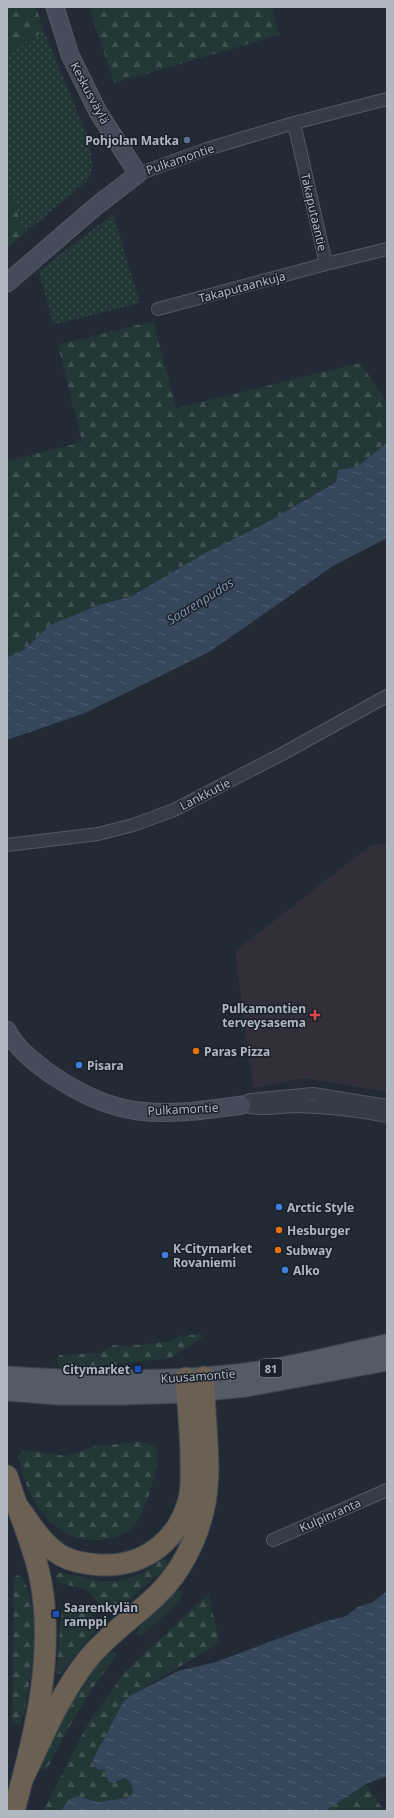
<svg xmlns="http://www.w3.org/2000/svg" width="394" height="1818" font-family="'Noto Sans',sans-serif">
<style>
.medical{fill:#302f3a}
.grass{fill:url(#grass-dots)}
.forest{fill:url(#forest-firs)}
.water{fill:url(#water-ripples)}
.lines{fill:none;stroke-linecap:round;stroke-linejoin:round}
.street-casing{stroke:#525a63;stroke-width:14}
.secondary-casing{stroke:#525a63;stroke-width:19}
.primary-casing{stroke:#3e454f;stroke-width:21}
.highway-casing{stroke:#3f4750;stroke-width:23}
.street{stroke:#343c46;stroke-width:12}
.secondary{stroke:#434c58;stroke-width:17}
.primary{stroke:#525b66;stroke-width:19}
.highway{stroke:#6b6052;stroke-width:21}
.service-dot{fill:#5c6f8a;stroke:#1a212a;stroke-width:1.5}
.health-dot{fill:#e0444e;stroke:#1a212a;stroke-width:1.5}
.food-dot{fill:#e8710a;stroke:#1a212a;stroke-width:1.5}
.shop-dot{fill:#3f7fe0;stroke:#1a212a;stroke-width:1.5}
.transit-dot{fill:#1a4fb4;stroke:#1a212a;stroke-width:1.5}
.labels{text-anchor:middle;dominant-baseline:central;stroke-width:3;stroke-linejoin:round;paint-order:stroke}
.shield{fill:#1a212a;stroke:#828a94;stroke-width:1}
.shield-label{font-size:11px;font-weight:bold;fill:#afb7c2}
.street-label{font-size:12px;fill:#afb7c2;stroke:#1a212a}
.poi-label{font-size:12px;font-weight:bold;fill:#afb7c2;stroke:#1a212a;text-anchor:start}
.water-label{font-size:13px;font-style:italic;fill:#798fa9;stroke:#1a212a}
</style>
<defs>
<pattern id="grass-dots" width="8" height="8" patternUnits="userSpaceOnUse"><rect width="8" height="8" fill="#243737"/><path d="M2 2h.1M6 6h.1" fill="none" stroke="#415252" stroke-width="1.8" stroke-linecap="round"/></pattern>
<pattern id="forest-firs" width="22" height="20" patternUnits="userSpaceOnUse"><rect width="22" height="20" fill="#243737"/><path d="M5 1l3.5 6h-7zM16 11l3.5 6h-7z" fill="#415252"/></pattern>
<pattern id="water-ripples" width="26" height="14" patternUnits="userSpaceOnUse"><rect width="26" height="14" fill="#36475b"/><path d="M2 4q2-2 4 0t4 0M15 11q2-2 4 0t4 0" fill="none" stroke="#515f71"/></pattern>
</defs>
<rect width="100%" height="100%" fill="#212a35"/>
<path class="medical" d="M387 843V1092L306 1078 253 1088 235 951 371 845Z"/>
<path class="grass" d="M44 31 89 140 93 167 88 180 25 233 7 187V55Z
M113 214 140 303 53 325 39 271Z"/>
<path class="forest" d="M7 7H36L44 31 7 55Z
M89 7H271L279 35 114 83Z
M7 187 25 233 7 249Z
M153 321 176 408 360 363 387 402V443L357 467 338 470 336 481 264 524 205 553 132 596 99 605 50 625 24 650 7 657V461L82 442 58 345Z
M200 1334 202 1338 170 1358 61 1371 57 1362 59 1355 101 1353 113 1345 125 1346 168 1342 180 1336Z
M138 1442C144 1443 153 1443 157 1450 162 1459 146 1507 140 1517 137 1521 132 1528 128 1531 120 1537 106 1540 96 1540 50 1542 26 1495 18 1456L23 1450 66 1456 95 1446Z
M165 1559 168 1566 120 1608 110 1613C98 1608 95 1593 83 1589 74 1585 58 1587 56 1576L58 1573C81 1574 103 1587 126 1579 131 1578 136 1576 141 1574 149 1570 155 1561 165 1559Z
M17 1575 22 1576C43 1618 32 1670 24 1714L21 1722 18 1725 13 1722 12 1720 14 1579Z
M177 1591H183V1594L179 1601 144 1634 138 1636 137 1633 139 1628Z
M208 1594 220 1643 131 1695 123 1702 94 1758 93 1763 97 1769 105 1770 113 1783 125 1778C131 1782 133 1786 133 1793L127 1798 97 1802 78 1796 69 1799 61 1811H43L90 1720 126 1671Z
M73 1607C84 1608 101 1617 96 1630L61 1673 56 1674 62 1609Z
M112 1651 118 1654 94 1686 69 1727 49 1765 44 1770 40 1768V1764C56 1729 81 1676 112 1651Z
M366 1784 382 1808 387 1811H325Z"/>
<path class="water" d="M387 443V538L333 566 209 652 85 713 7 740V657L24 650 50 625 99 605 132 596 205 553 264 524 336 482 338 470 357 467Z
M387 1591V1776L366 1784 325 1811H61L69 1799 78 1796 97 1802 127 1798 133 1793C133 1786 131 1782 125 1778L113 1783 108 1781 105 1770 97 1769 93 1763 94 1758 123 1702 131 1695 178 1671 216 1662 323 1622 346 1616 358 1607 373 1602Z"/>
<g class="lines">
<g class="street-casing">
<path id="street" d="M294 123 326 264
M138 174 207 149 294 123 387 99
M158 309 326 264 387 249
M7 845 98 834 133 825 174 810 282 754 387 696
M242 1105 250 1100 313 1094 387 1106
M243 1105C261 1111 280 1106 298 1106 328 1107 357 1110 387 1116
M273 1540 387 1490"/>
</g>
<g class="secondary-casing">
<path id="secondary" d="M7 283 95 207 138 174 98 112 70 55 55 7
M7 1030C16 1048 33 1061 49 1073 75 1091 107 1107 138 1111 172 1115 208 1110 242 1105"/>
</g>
<g class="primary-casing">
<path id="primary" d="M7 1376C79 1381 153 1382 226 1375 280 1370 334 1355 387 1344
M7 1391 57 1395H122L187 1393 246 1387 387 1361"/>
</g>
<g class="highway-casing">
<path id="highway" d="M7 1476C17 1510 33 1542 40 1577 56 1656 34 1736 14 1811
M19 1508C31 1525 43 1545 62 1556 73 1562 87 1564 100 1565 143 1567 178 1542 189 1499 192 1488 191 1474 191 1462 191 1434 188 1406 186 1378
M24 1776C43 1736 60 1694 88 1659 108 1634 136 1616 158 1594 180 1573 196 1541 203 1512 214 1468 203 1421 204 1377"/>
</g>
<use href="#street" class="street"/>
<use href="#secondary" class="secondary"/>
<use href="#primary" class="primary"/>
<use href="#highway" class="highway"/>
</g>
<circle class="service-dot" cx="187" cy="140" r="4"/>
<path class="health-dot" d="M313 1009h4v4h4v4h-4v4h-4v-4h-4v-4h4z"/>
<g class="food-dot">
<circle cx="196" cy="1051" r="4"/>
<circle cx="279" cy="1230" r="4"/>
<circle cx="278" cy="1250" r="4"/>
</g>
<g class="shop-dot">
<circle cx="79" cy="1065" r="4"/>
<circle cx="279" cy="1207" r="4"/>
<circle cx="165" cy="1255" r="4"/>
<circle cx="285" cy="1270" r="4"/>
</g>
<g class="transit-dot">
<rect x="134" y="1365" width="8" height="8" rx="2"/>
<rect x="52" y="1610" width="8" height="8" rx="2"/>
</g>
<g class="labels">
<rect class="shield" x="260" y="1359" width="22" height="18" rx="3"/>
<g class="shield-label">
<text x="271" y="1368">81</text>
</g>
<g class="street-label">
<text transform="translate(90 93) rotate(62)">Keskusväylä</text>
<text transform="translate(180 159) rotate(-19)">Pulkamontie</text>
<text transform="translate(314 212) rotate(77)">Takaputaantie</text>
<text transform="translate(242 287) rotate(-15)">Takaputaankuja</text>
<text transform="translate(205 794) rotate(-27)">Lankkutie</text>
<text transform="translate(183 1109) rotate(-3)">Pulkamontie</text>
<text transform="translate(198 1376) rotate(-4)">Kuusamontie</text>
<text transform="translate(330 1515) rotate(-24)">Kulpinranta</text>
</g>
<g class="poi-label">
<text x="179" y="140" text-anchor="end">Pohjolan Matka</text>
<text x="306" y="1008" text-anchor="end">Pulkamontien<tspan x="306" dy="14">terveysasema</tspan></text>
<text x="204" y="1051">Paras Pizza</text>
<text x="87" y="1065">Pisara</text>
<text x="287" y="1207">Arctic Style</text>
<text x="287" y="1230">Hesburger</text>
<text x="173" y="1248">K-Citymarket<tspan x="173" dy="14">Rovaniemi</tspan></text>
<text x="286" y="1250">Subway</text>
<text x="293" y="1270">Alko</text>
<text x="130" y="1369" text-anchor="end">Citymarket</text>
<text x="64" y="1607">Saarenkylän<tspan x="64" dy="14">ramppi</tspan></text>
</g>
<g class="water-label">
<text transform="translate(200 601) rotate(-32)">Saarenpudas</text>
</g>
</g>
<rect width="394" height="1818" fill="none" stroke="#afb7c2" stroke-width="16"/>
</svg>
